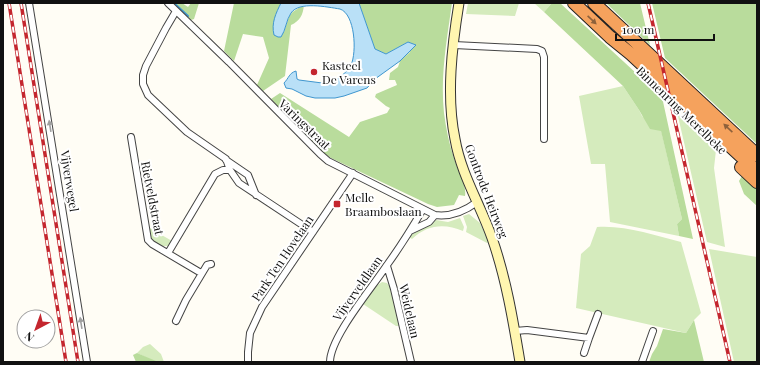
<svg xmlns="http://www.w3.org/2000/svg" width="760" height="365" font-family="'Playfair Display',serif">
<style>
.green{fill:#d5ebbd}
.forest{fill:#b9dc9c}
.water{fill:#b9e0f7;stroke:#3f96cf}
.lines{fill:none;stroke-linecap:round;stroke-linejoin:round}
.stream{stroke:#3f96cf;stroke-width:2}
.street-casing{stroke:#444;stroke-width:8}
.secondary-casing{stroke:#333;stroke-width:11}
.highway-casing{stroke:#222;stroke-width:14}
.street{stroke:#fff;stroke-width:6}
.secondary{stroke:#fff6b0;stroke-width:9}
.highway{stroke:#f5a25d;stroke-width:12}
.rail-casing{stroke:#c4262e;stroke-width:3.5}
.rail{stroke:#fff;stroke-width:2;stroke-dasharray:6;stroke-linecap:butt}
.oneway{fill:#8e613b}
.oneway2{fill:#a0a0a0}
.poi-dot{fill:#c4262e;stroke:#fff;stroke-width:1.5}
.labels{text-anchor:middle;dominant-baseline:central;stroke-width:4;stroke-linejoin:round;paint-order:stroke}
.poi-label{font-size:12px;fill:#111;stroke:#fff;text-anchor:start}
.street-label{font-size:12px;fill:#111;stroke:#fff}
</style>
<rect width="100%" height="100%" fill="#fffdf5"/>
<path class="green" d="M468 3H519L515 16 466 14Z
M534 3H552L544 12Z
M623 86 639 110 642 116 661 130 682 219 677 224 679 236 610 222 605 164H591L579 96Z
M677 112 716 150 714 168 725 247 707 242Z
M469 214 480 223 489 242 487 243 466 232 467 227 463 216Z
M460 218 464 227 463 231C444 223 427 225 412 239L409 237C417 229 428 228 436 220L448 222Z
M148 227 172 241 168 246H160L150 238Z
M597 227C625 225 654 235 681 242L701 313 694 320 686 333 576 308 581 254 590 246Z
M709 249 757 257V362H734Z
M382 282 387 283 391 288 399 326H396L363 304 376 286Z
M150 344 161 354 164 362H156L137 353 143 347Z"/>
<path class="forest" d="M175 3H182L188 7 191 3H199L194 19 191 20Z
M234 3H281L279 7 284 32C290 15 287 14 304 5 303 15 300 21 291 25L285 76 263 91 257 85 269 58 263 37 243 34 234 61 224 51Z
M359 3H452C447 39 440 76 444 113 446 128 449 144 454 158 457 170 467 184 465 196L459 195 454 205 437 207 428 204 331 158 318 149 271 99 280 93 349 137 360 122 387 113 390 108 386 106 375 97 376 94 397 85 395 80H389L390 73 398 67 400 61 410 52 408 42 386 54 375 49Z
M552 3H560L662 97 693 239 679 236 677 224 682 219 661 131 650 129 639 110 623 86 544 12Z
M606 3H640L650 45Z
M652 3H757V144L665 58Z
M742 176 757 189V206L744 194 739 181Z
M694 320 704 362H649L652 354 657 346 663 329 686 333Z
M137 353 156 361V362H136L133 355Z"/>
<path class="water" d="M281 3H359L375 49 386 54 408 42 416 45 400 61 375 79 367 88 344 96 335 98H315L306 96 292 89 286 88 284 83C289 78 289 73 296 71L297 79 299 80 330 84C337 79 347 73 351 65 357 52 355 14 340 9 327 7 299 1 291 13 286 20 286 30 281 37H278L274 35C271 23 276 13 281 3Z"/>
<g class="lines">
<path class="stream" d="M174 3 188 16"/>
<g class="street-casing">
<path id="street" d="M29 3 87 362
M168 3 229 62 320 154 328 161 435 215C450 217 465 211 477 202
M176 11 166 28 146 66 143 75V84L148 95 187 132 226 159 230 170 239 183 313 232
M454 45 537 49 542 51 544 57V139
M131 137 148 240 152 244 201 273
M226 160 248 175 256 195
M410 231 429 222 435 215
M168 253 215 174 223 170H230
M387 266 394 289 411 362
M176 321 186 300 207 265 211 264
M515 331 527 330 589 338 598 314
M584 353 589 338
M248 362V352L250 333 262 307 353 173
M330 362C330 337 372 288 387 265 400 247 412 228 423 209
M642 362 653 331"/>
</g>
<g class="secondary-casing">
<path id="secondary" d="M459 3C452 46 446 96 455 139 461 174 480 204 492 238 506 278 513 320 520 362"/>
</g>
<g class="highway-casing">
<path id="highway" d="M574 3 610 37 631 54 757 171
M594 3 757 155
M741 167 757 182"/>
</g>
<use href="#street" class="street"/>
<use href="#secondary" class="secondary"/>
<use href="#highway" class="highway"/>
<g class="rail-casing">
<path id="rail" d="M9 3 66 362
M21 3 78 362
M648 3 730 362"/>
</g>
<use href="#rail" class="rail"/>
</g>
<defs><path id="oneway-solid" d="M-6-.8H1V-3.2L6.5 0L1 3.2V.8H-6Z"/></defs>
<g class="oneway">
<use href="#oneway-solid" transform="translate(592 20) rotate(43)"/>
<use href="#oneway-solid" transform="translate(728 128) rotate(-137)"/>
</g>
<g class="oneway2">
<use href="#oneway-solid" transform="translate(50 126) rotate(-99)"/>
<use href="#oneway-solid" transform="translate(81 323) rotate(-99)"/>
</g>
<g class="poi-dot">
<circle cx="314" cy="72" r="4"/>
<rect x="333" y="200" width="8" height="8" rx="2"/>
</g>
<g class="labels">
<g class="poi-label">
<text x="322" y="65">Kasteel<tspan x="322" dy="14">De Varens</tspan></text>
<text x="345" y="197">Melle<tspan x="345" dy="14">Braamboslaan</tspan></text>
</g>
<g class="street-label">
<text transform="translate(682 110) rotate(44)">Binnenring Merelbeke</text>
<text transform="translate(305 124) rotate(44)">Varingstraat</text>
<text transform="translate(70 181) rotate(81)">Vijverwegel</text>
<text transform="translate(487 191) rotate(69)">Gontrode Heirweg</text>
<text transform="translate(153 198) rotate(79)">Rietveldstraat</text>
<text transform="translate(282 258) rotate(-56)">Park Ten Hovelaan</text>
<text transform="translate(357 288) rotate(-55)">Vijverveldlaan</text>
<text transform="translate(410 311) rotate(77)">Weidelaan</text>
</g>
</g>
<rect width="760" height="365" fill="none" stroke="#111111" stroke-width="8"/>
<g transform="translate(36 329) rotate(221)"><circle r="19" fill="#ffffff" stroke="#a0a0a0"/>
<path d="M0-3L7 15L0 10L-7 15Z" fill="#c4262e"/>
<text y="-6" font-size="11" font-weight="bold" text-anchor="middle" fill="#111111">N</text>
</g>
<path d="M616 34v6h98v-6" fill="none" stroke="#111111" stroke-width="2"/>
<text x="622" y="34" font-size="12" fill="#111111" stroke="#ffffff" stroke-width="3" paint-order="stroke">100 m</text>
</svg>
